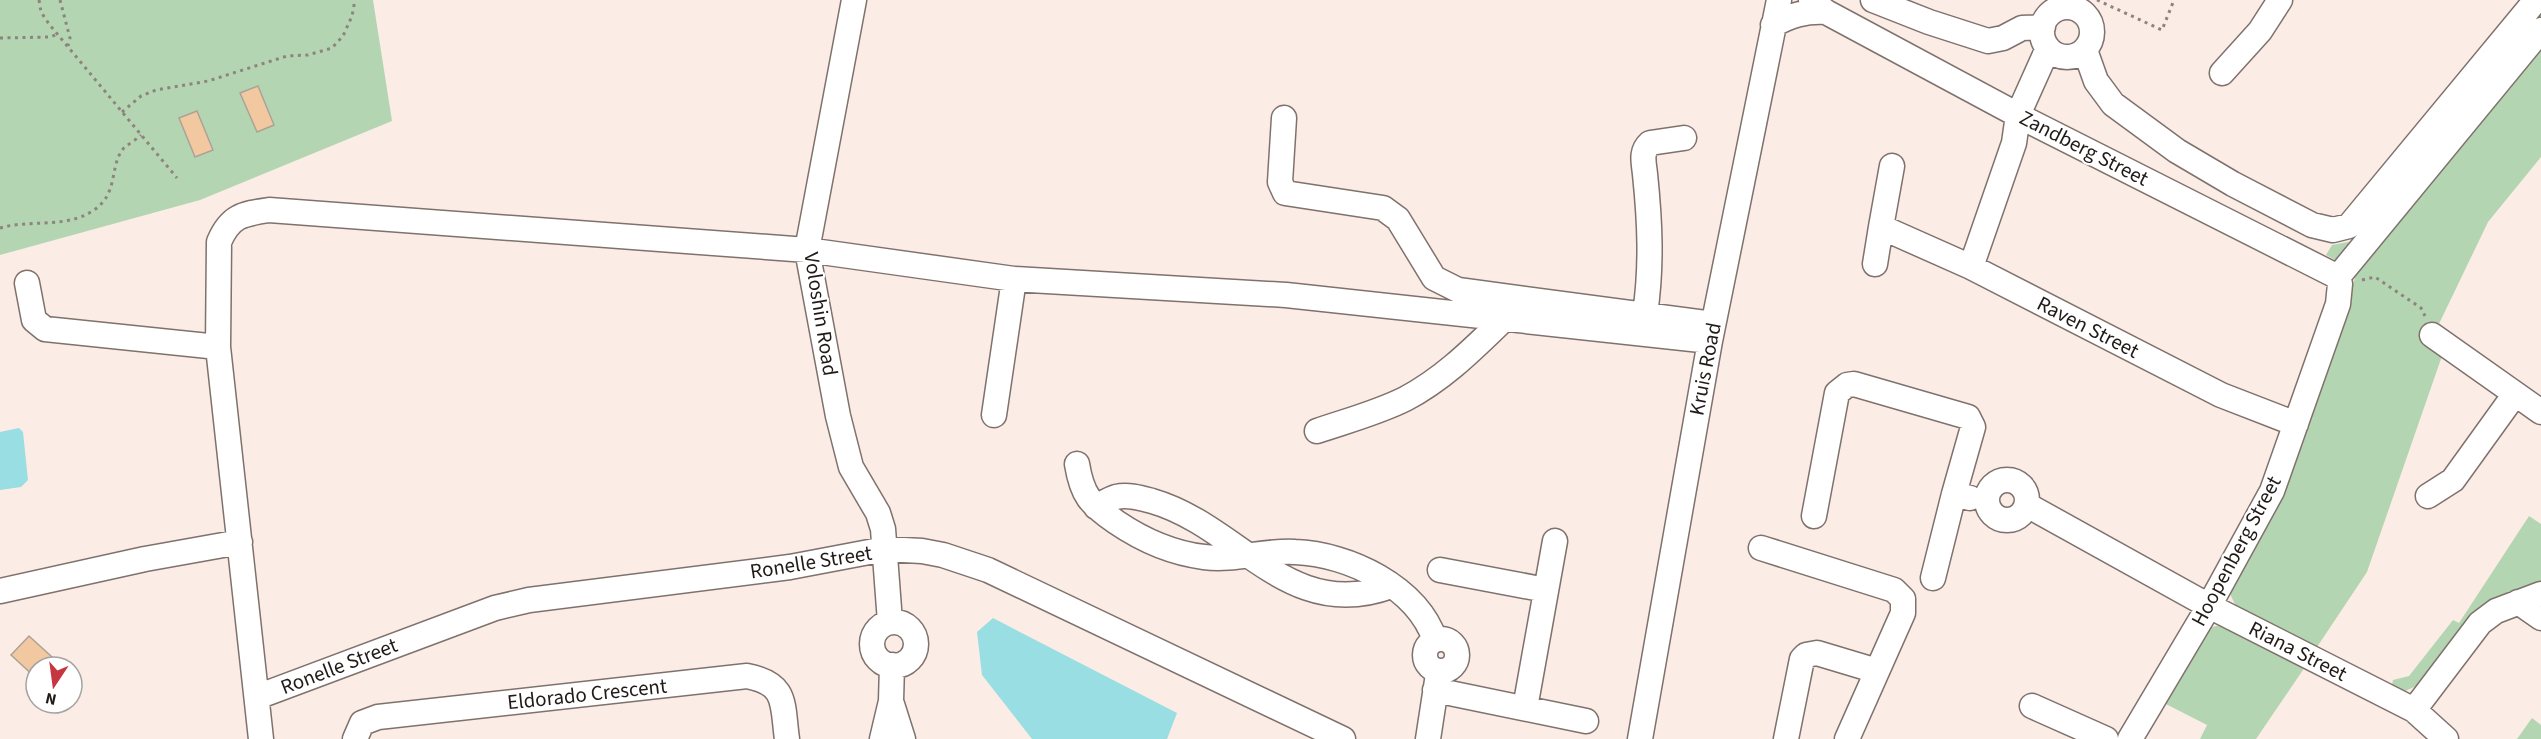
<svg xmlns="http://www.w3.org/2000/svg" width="2541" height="739" font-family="'Source Sans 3',sans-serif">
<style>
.green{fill:#b4d5b1}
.water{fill:#98dee2}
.building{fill:#f1c8a0;stroke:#ada298;stroke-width:1.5}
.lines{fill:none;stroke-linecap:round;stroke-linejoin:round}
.minor-casing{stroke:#7f716c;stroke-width:27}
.path{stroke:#8e837f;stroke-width:3;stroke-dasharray:3 4.5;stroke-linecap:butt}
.minor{stroke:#fff;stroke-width:24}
.labels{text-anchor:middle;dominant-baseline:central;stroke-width:4.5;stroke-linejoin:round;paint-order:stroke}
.street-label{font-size:21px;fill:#201a18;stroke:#fff}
</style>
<rect width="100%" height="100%" fill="#fbece6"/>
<path class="green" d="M0 0H373L392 121 200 200 0 255Z
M2541 11V157L2488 222 2437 328 2443 353 2367 572 2315 650 2237 608 2231 596 2230 589 2309 414 2357 272 2326 255 2332 245 2353 241Z
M2529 516 2541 524V585L2421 684 2405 691 2391 689 2393 680 2409 676 2453 620 2459 623Z
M2223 624 2307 664 2256 739H2200L2207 725 2162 702 2209 628Z
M2532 718 2541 725V739H2517Z"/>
<path class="water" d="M19 428 23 432 28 480 21 487 0 490V432Z
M993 618 1177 713 1167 739H1032L982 675 977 632Z"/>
<path class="building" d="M258 86 274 125 257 132 240 93Z
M197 111 213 150 195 157 179 118Z
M29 636 63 667H36V678L11 655Z"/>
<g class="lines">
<g class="minor-casing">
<path id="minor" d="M854 0 807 250 838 416 851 467 878 513 883 529 890 622
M1811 0 1826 12 2029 121 2338 277 2340 284 2338 304 2272 491 2209 606 2130 739
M1873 0 1929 22 1988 41 2003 38 2022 28 2043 27
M2042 32a25 25 0 1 1 50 0a25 25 0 1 1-50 0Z
M1773 25C1791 15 1805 11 1826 12
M2085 50 2096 81 2113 104 2177 151 2233 184 2312 225 2333 230 2349 226 2536 0
M2222 73 2260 31 2280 0
M1284 118 1280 182 1285 193 1383 208 1398 219 1434 278 1458 290 1713 324
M1892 166 1881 227 1971 267 2221 395 2296 424
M1875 264 1881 227
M1971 267 2014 143 2018 115 2048 48
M2338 277 2541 30
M27 283 34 320 45 329 218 347 261 739
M1645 314C1652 266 1650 222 1645 174 1644 163 1640 152 1650 143L1684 138
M2432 335 2541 412
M218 347 219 242C230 216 242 214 269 210L807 250 1014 279
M994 415 1014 279 1286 295 1710 341
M1317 431C1346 421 1377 413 1405 399 1443 379 1472 350 1503 320
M1077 464C1082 495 1090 504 1116 522 1144 541 1171 553 1204 557 1234 561 1265 550 1295 552 1349 554 1417 587 1435 640
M1987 500a20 20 0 1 1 40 0a20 20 0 1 1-40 0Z
M2428 496 2453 480 2515 394
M2027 505 2209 606 2414 710 2480 623 2496 611 2541 594
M1096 507C1102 504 1109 499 1116 497 1128 494 1141 498 1152 501 1239 526 1289 624 1391 586
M1814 516 1837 393 1847 385 1854 384 1968 417 1973 427 1954 494
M1761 548 1894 590 1903 599V613L1847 739
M1440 570 1546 590
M1933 578 1954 494 1970 498
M0 591 145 559 240 542
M2518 602 2541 618
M872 644a22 22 0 1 1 44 0a22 22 0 1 1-44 0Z
M1425 655a16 16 0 1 1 32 0a16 16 0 1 1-32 0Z
M1435 690 1586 721
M257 697 495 608 529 600 790 567 885 549 922 551 943 555 988 570 1343 739
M891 701 903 739
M2032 706 2106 739
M1525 708 1555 541
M2414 710 2446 739
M355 739 362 723 378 717 747 676C788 684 782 704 787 739
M882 739 891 701 892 665
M1428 739 1438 674
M1640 739 1710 341 1779 0
M1786 739 1802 659 1806 655 1817 653 1877 671"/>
</g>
<path class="path" d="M39 0 41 12 49 24 177 178
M60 0 70 38 68 46
M2097 0 2162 30 2174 0
M0 38 50 37 58 34
M122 112 141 96 156 90 208 81 287 56 308 55 332 48 343 36 352 16 355 0
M0 228C30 219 67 229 94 210 119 193 109 167 123 149 128 144 136 140 141 135
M2362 280 2375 277 2421 308 2425 316"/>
<use href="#minor" class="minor"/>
</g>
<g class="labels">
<g class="street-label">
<text transform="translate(2084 148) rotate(27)">Zandberg Street</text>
<text transform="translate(821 314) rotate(81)">Voloshin Road</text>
<text transform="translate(2088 327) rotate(27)">Raven Street</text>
<text transform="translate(1705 369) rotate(-79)">Kruis Road</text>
<text transform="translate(2236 551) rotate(-62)">Hoopenberg Street</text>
<text transform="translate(811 562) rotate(-9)">Ronelle Street</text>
<text transform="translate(2298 651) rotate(27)">Riana Street</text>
<text transform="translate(339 666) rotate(-21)">Ronelle Street</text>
<text transform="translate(587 694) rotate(-6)">Eldorado Crescent</text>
</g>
</g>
<g transform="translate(54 685) rotate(193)"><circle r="28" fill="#ffffff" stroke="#a6a3a3" stroke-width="1.5"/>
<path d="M0-4.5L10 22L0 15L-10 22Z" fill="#c63640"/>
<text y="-9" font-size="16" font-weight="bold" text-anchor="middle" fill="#201a18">N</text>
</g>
</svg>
